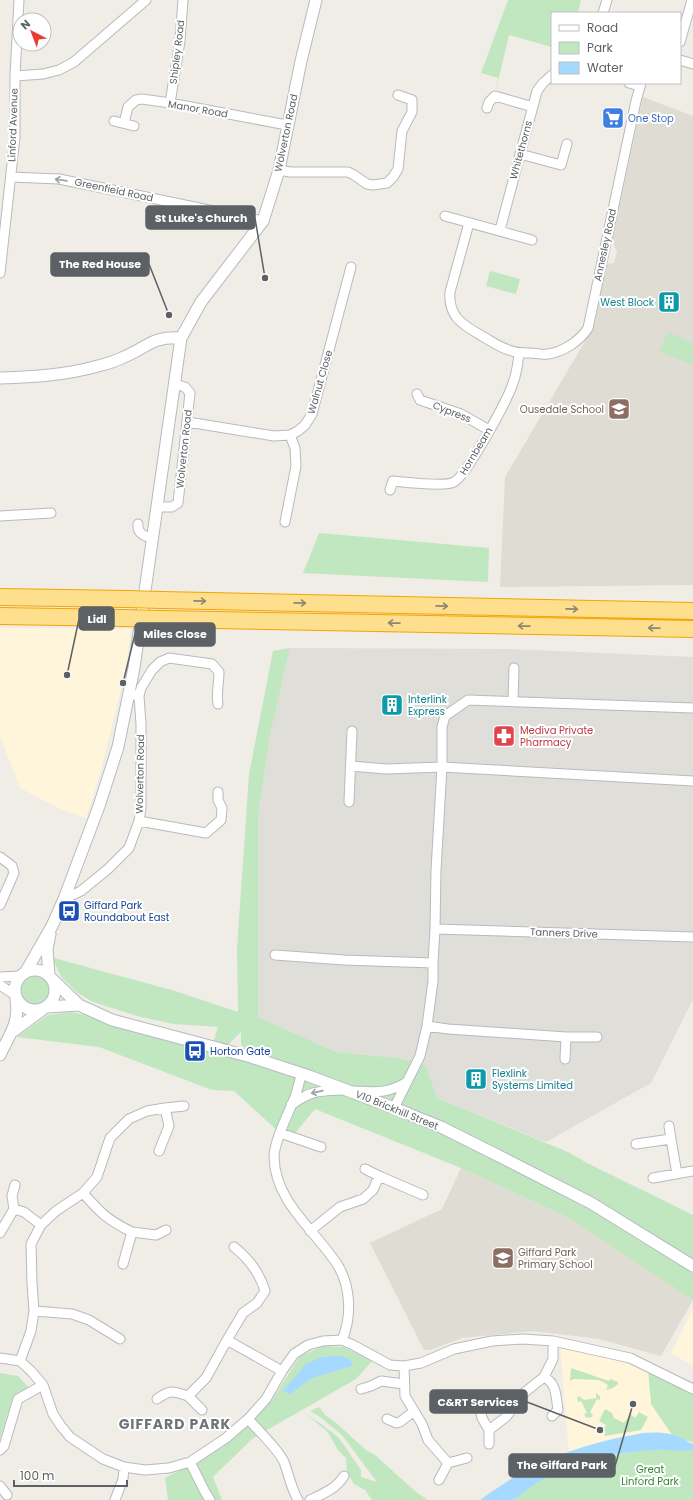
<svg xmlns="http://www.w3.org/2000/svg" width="693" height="1500" font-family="Poppins,sans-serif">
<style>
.commercial{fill:#fef5db}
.industrial{fill:#e0ded9}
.education{fill:#dfdcd3}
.green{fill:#c1e7c1;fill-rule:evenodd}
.water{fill:#a5d9ff}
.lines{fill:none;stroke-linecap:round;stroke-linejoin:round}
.minor-casing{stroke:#b7babf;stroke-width:11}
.tertiary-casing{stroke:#b7babf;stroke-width:13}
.motorway-casing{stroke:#f4a400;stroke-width:18}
.minor{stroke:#fff;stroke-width:9}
.tertiary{stroke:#fff;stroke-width:11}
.motorway{stroke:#fedf8d;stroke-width:16}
.motorway-bridge-casing{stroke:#f4a400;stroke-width:18;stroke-linecap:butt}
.motorway-bridge{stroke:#fedf8d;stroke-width:16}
.oneway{stroke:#9da0a3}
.oneway2{stroke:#8d8771}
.labels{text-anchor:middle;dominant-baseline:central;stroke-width:4;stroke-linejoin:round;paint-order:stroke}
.street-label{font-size:10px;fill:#5c6165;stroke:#fff}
.shop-label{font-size:10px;fill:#366cbe;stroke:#fff;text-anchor:start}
.culture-label{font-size:10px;fill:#0d838f;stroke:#fff;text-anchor:start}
.education-label{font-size:10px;fill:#785e54;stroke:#fff;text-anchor:end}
.health-label{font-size:10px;fill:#be3a42;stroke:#fff;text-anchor:start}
.transit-label{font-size:10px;fill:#164399;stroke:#fff;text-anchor:start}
.park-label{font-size:10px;fill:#348536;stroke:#fff}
.district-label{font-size:14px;font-weight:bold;letter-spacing:1px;fill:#6d7377;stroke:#fff}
.leader{fill:none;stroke:#5c6165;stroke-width:1.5}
.callout-dot{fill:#5c6165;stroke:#fff;stroke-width:1.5}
.callout{fill:#5c6165;stroke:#5c6165;stroke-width:1.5}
.callout-label{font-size:11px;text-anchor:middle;font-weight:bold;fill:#fff}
</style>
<rect width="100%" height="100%" fill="#efede5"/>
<path class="commercial" d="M0 628 131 629 126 669 100 774 86 818 58 808 20 788 0 736Z
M693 1308V1366L671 1353Z
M560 1345 648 1369 674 1438 669 1449H648L597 1460 570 1468Z"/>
<path class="industrial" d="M290 648 510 649 693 657V999L651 1083 546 1142 437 1098 426 1065 399 1058 336 1052 258 1017V816L270 736Z"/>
<path class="education" d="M643 97 693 116V585L500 587 505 477 594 326 607 264 614 263 617 252 612 241Z
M461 1168 569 1218 693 1300 661 1356 599 1339 533 1331 462 1338 430 1350H424L370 1243 442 1209Z"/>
<path class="green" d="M508 0H581L578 13H552V47L509 35 495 94 498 78 481 73Z
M490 271 520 279 516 294 486 286Z
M668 332 693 343V365L659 351Z
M319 533 489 548 488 582 303 573Z
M290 648 270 736 258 816V1017L336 1052 399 1058 426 1065 437 1098 568 1152 587 1163 693 1215V1300L569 1218 461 1168 315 1109 292 1137 280 1133 234 1091 212 1090 99 1047 17 1037 48 1015 70 1012 112 1020 212 1046 218 1027 173 1024 137 1016 93 1002 78 993 62 978 53 960 54 958 175 991 238 1012 237 949 249 774 273 651ZM241 1032V1044L250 1056 224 1049Z
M20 990a15 15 0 1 1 30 0a15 15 0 1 1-30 0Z
M323 1346 343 1347 373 1360 356 1379 253 1438 213 1477 222 1500H168L165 1478 223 1447 272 1400 300 1356Z
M571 1368 609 1381 610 1379 618 1382V1384L613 1388 606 1390 608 1385 599 1380 574 1379 570 1381Z
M648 1369 662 1378 693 1394V1442L674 1438 651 1404Z
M0 1373 18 1376 28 1387 13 1397 0 1439Z
M596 1393 600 1396V1400L597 1399 590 1412 593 1415 592 1417 586 1418 584 1414 587 1413 581 1401 578 1402 577 1398 579 1396 584 1400 596 1398Z
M319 1407 325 1415 336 1423 366 1450 375 1455 416 1492 428 1500H372L365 1490 354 1484 347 1472 346 1458 338 1450 327 1431 304 1413 321 1424 339 1438 361 1470V1477L377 1482 342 1435 320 1417 310 1411Z
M653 1408 641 1430 605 1436 604 1435 606 1432 603 1431 606 1425 599 1421 605 1409 612 1413 614 1418 624 1423 630 1414 635 1418 639 1412 648 1417Z
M648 1449H669L684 1451 690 1449 693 1450V1500H511C520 1494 529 1486 539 1481 572 1463 611 1455 648 1449Z"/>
<path class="water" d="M341 1356 351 1360 352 1366 312 1378 290 1394 283 1391 306 1364 322 1357Z
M643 1433C655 1432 670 1432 682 1438 686 1440 688 1443 693 1444V1450C689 1449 686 1451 681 1451 632 1445 586 1461 542 1480 532 1484 520 1497 511 1500 503 1500 488 1500 480 1500 500 1486 520 1472 543 1462 574 1448 609 1439 643 1433Z"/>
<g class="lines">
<g class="minor-casing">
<path id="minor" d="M603 13 607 0
M680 42 692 0
M680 60 693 64
M15 76 43 74 59 70 74 62 146 0
M629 83 640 86
M170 103 180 41 183 0
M487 108 489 102 495 96 533 107
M114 121 134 126
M124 123 128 107 136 100 142 99 170 103 287 125
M520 154 561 165 567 144
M279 170 290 172H348L354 175 367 184 373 185 387 183 393 177 398 169 402 131 412 112V100L398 95
M11 177 59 179 263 221
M445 216 532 240
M469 223 450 292C448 317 463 325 482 336 491 341 499 347 509 350 515 353 523 353 530 353 536 353 542 355 548 354 563 352 580 341 588 328L636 101 641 83
M500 230 537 91 543 83 552 75
M0 273 15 137V76L19 0
M417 394 420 400 461 414 489 430
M188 422 274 436 290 435 298 431 305 425 312 414 351 267
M390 490 393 481C405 482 446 487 454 482 467 475 508 399 513 383 517 373 518 363 519 353
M157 507H172L178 503 190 393 185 387 174 384
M0 516 51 513
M285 522 296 466 295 448 290 435
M138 524C137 534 145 536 153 539
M139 696 141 688 152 670 160 662 169 658 212 664 219 672C219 683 216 694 218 704
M513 700 514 668
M351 766 386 769 442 767V727L445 716 468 700 693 708
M693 781 442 767 436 870 435 929 693 937
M349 802 352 731
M139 821 206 833 221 820 222 808 218 800V792
M0 857 12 866 14 873 0 905
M64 899 81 891 108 869 129 848 139 821 141 808V724L139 696 130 694
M275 955 344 960 433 963 435 929
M433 963V981L427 1026 448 1029 566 1037H597
M0 977 21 976
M0 985 15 995
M565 1059 566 1037
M302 1073C299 1081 298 1089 295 1097 289 1112 274 1141 274 1157 275 1202 314 1229 337 1264 351 1286 352 1317 342 1340
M354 1091C376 1092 387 1094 407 1082
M291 1105C312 1090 318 1091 343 1090
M165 1108 184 1106
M394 1108 420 1056 427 1026
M669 1126 671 1139
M280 1133 321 1147
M636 1144 671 1139 677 1174
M365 1169 379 1176
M653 1178 693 1171
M83 1193C101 1213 107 1220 132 1232
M14 1209 24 1212 41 1225
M310 1231 340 1207 363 1199 373 1190 379 1176 423 1195
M0 1233 14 1209 12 1196 15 1185
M234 1247C248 1258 260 1274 265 1291L257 1303 243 1313 227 1340 282 1371
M123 1264 132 1232 156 1235 166 1230
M34 1311 72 1314 89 1320 120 1339
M0 1358 20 1361 31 1371 43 1385 53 1414 61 1426 70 1437 103 1459 124 1467 145 1470 169 1468 190 1462 226 1438 248 1419 266 1399 282 1371 294 1354 308 1345 323 1341 342 1340 353 1345 390 1365 404 1366 421 1363 454 1349 492 1341 523 1339 553 1341 630 1358 693 1389
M20 1361 31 1331 34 1311 32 1283 31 1244 41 1225 56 1211 83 1193 97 1177 110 1138 129 1119 147 1111 165 1108 169 1126 159 1151
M404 1366 405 1396 422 1424 428 1440 448 1463 439 1480
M544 1377C557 1383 556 1398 558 1410L552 1416
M361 1389 371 1386 381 1381 404 1384
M188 1396 202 1410
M157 1399C170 1389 174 1391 188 1396L206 1378 227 1340
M480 1407 482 1418 489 1430
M248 1419C257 1429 279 1450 284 1462 289 1475 291 1488 298 1500
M387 1419 396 1423 400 1422 413 1412
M489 1444V1430L506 1417 525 1392 544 1377 553 1359V1341
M0 1450 4 1446 18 1399 43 1385
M190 1462 204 1490 210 1500
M448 1463 467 1458
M0 1486 7 1495
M115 1500 123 1479 124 1467
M310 1500C323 1494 337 1488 344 1476"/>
</g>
<g class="tertiary-casing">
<path id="tertiary" d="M0 378C33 377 66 375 98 366 106 364 116 361 124 357 148 347 152 336 181 338
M15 990a20 20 0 1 1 40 0a20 20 0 1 1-40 0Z
M25 973 52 926 64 899 99 806 118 747 134 668 181 338 201 302 263 221 279 170 301 61 316 0
M49 975 47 949 50 934
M52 979 79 1005 112 1020 251 1057 309 1076 394 1108 441 1127 495 1154 591 1203 693 1266
M47 1007 79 1005
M12 1032 42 1010
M0 1055C9 1035 20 1023 16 999"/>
</g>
<g class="motorway-casing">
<path id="motorway" d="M0 597 127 599
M161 600 693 611
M0 616 124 618
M159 619 693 629"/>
</g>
<use href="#minor" class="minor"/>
<use href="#tertiary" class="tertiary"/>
<use href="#motorway" class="motorway"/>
<g class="motorway-bridge-casing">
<path id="motorway-bridge" d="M127 599 161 600
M124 618 159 619"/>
</g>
<use href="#motorway-bridge" class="motorway-bridge"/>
</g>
<defs><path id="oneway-shaft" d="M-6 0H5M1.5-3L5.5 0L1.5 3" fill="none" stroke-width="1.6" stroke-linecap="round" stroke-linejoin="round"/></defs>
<g class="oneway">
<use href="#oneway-shaft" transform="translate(61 180) rotate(-172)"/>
<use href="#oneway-shaft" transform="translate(317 1092) rotate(167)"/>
</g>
<g class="oneway2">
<use href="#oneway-shaft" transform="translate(200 601) rotate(1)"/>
<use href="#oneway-shaft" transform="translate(300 603) rotate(1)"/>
<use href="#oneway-shaft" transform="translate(442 606) rotate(1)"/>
<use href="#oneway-shaft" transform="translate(572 609) rotate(1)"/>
<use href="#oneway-shaft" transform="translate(394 623) rotate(-179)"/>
<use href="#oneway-shaft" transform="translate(524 626) rotate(-179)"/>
<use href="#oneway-shaft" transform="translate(654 628) rotate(-179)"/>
</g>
<defs>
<g id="supermarket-square" transform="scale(1.15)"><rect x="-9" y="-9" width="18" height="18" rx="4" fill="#3f7fe0" stroke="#fff"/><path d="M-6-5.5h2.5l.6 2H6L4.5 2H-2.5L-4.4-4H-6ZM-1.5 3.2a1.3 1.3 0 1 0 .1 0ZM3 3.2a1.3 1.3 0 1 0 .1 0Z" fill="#fff"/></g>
<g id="building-square" transform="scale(1.15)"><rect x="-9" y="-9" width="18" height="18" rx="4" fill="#0f9aa8" stroke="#fff"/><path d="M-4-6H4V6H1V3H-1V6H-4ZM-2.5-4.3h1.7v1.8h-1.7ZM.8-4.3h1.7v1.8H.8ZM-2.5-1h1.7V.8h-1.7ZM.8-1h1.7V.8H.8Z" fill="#fff"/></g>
<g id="school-square" transform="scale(1.15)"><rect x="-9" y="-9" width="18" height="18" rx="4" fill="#8d6e63" stroke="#fff"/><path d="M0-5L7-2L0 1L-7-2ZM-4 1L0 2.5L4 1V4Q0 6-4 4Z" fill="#fff"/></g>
<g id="pharmacy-square" transform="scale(1.15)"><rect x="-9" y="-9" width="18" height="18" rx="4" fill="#e0444e" stroke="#fff"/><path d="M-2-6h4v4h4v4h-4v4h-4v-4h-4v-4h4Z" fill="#fff"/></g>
<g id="bus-square" transform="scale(1.15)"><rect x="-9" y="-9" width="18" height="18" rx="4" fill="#1a4fb4" stroke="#fff"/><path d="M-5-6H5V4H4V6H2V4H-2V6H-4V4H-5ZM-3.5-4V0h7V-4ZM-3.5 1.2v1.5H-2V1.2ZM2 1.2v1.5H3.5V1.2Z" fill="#fff"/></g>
</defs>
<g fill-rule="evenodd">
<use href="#supermarket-square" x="613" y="118"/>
<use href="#building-square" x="669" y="302"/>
<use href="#school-square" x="619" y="409"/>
<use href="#building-square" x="392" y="705"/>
<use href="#pharmacy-square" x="504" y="736"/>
<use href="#bus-square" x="69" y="911"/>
<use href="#bus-square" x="195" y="1051"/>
<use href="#building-square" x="476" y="1079"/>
<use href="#school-square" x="503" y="1258"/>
</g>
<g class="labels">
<g class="street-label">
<text transform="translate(177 52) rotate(-83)">Shipley Road</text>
<text transform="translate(198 109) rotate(10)">Manor Road</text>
<text transform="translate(13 125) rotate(-88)">Linford Avenue</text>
<text transform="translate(286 133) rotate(-78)">Wolverton Road</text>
<text transform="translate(521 150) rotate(-75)">Whitethorns</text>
<text transform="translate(114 190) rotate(12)">Greenfield Road</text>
<text transform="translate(605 245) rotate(-78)">Annesley Road</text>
<text transform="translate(320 382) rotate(-74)">Walnut Close</text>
<text transform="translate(452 412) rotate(22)">Cypress</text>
<text transform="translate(184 449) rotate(-84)">Wolverton Road</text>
<text transform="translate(476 451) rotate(-59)">Hornbeam</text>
<text transform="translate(140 774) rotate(-89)">Wolverton Road</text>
<text transform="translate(564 933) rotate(2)">Tanners Drive</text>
<text transform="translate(397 1110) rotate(22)">V10 Brickhill Street</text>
</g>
<g class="shop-label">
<text x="628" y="118">One Stop</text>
</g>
<g class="culture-label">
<text x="654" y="302" text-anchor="end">West Block</text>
<text x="408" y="699">Interlink<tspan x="408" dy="12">Express</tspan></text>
<text x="492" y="1073">Flexlink<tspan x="492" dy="12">Systems Limited</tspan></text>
</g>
<g class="education-label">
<text x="604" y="409">Ousedale School</text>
<text x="518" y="1252" text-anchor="start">Giffard Park<tspan x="518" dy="12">Primary School</tspan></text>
</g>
<g class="health-label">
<text x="520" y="730">Mediva Private<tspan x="520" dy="12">Pharmacy</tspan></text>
</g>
<g class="transit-label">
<text x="84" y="905">Giffard Park<tspan x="84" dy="12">Roundabout East</tspan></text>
<text x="210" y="1051">Horton Gate</text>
</g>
<g class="park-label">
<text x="650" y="1469">Great<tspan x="650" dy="12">Linford Park</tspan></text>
</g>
<g class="district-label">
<text x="175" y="1424">GIFFARD PARK</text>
</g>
</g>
<path class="leader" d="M265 278L255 218M169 315L149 264M67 675L79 619M123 683L135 634M600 1430L527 1402M633 1404L615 1466"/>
<g class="callout-dot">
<circle cx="265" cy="278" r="4"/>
<circle cx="169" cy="315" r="4"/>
<circle cx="67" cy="675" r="4"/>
<circle cx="123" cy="683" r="4"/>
<circle cx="600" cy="1430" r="4"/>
<circle cx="633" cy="1404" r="4"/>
</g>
<g class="callout">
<rect x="146" y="206" width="109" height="23" rx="4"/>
<rect x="51" y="253" width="98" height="23" rx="4"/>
<rect x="79" y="607" width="35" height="23" rx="4"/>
<rect x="135" y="623" width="80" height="23" rx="4"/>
<rect x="430" y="1390" width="97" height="23" rx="4"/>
<rect x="509" y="1454" width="106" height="23" rx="4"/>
</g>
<g class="callout-label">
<text x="201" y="222">St Luke's Church</text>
<text x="100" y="268">The Red House</text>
<text x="97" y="623">Lidl</text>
<text x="175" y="638">Miles Close</text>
<text x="478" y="1406">C&amp;RT Services</text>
<text x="562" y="1469">The Giffard Park</text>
</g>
<rect x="551" y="12" width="130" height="72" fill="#ffffff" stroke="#bec0c1"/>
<rect x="559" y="25" width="20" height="6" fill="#ffffff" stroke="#bec0c1"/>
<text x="587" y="32" font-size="12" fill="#5c6165">Road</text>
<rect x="559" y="42" width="20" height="12" fill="#c1e7c1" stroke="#bec0c1"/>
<text x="587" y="52" font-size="12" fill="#5c6165">Park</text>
<rect x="559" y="62" width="20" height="12" fill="#a5d9ff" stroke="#bec0c1"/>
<text x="587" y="72" font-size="12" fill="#5c6165">Water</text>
<g transform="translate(32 32) rotate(318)"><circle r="19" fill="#ffffff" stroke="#bec0c1"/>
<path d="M0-3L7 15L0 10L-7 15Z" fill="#eb3a2f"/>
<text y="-6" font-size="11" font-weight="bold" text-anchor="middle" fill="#5c6165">N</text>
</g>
<path d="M14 1480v6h113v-6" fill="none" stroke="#5c6165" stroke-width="2"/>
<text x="20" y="1480" font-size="12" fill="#5c6165" stroke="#ffffff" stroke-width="3" paint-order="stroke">100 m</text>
</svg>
